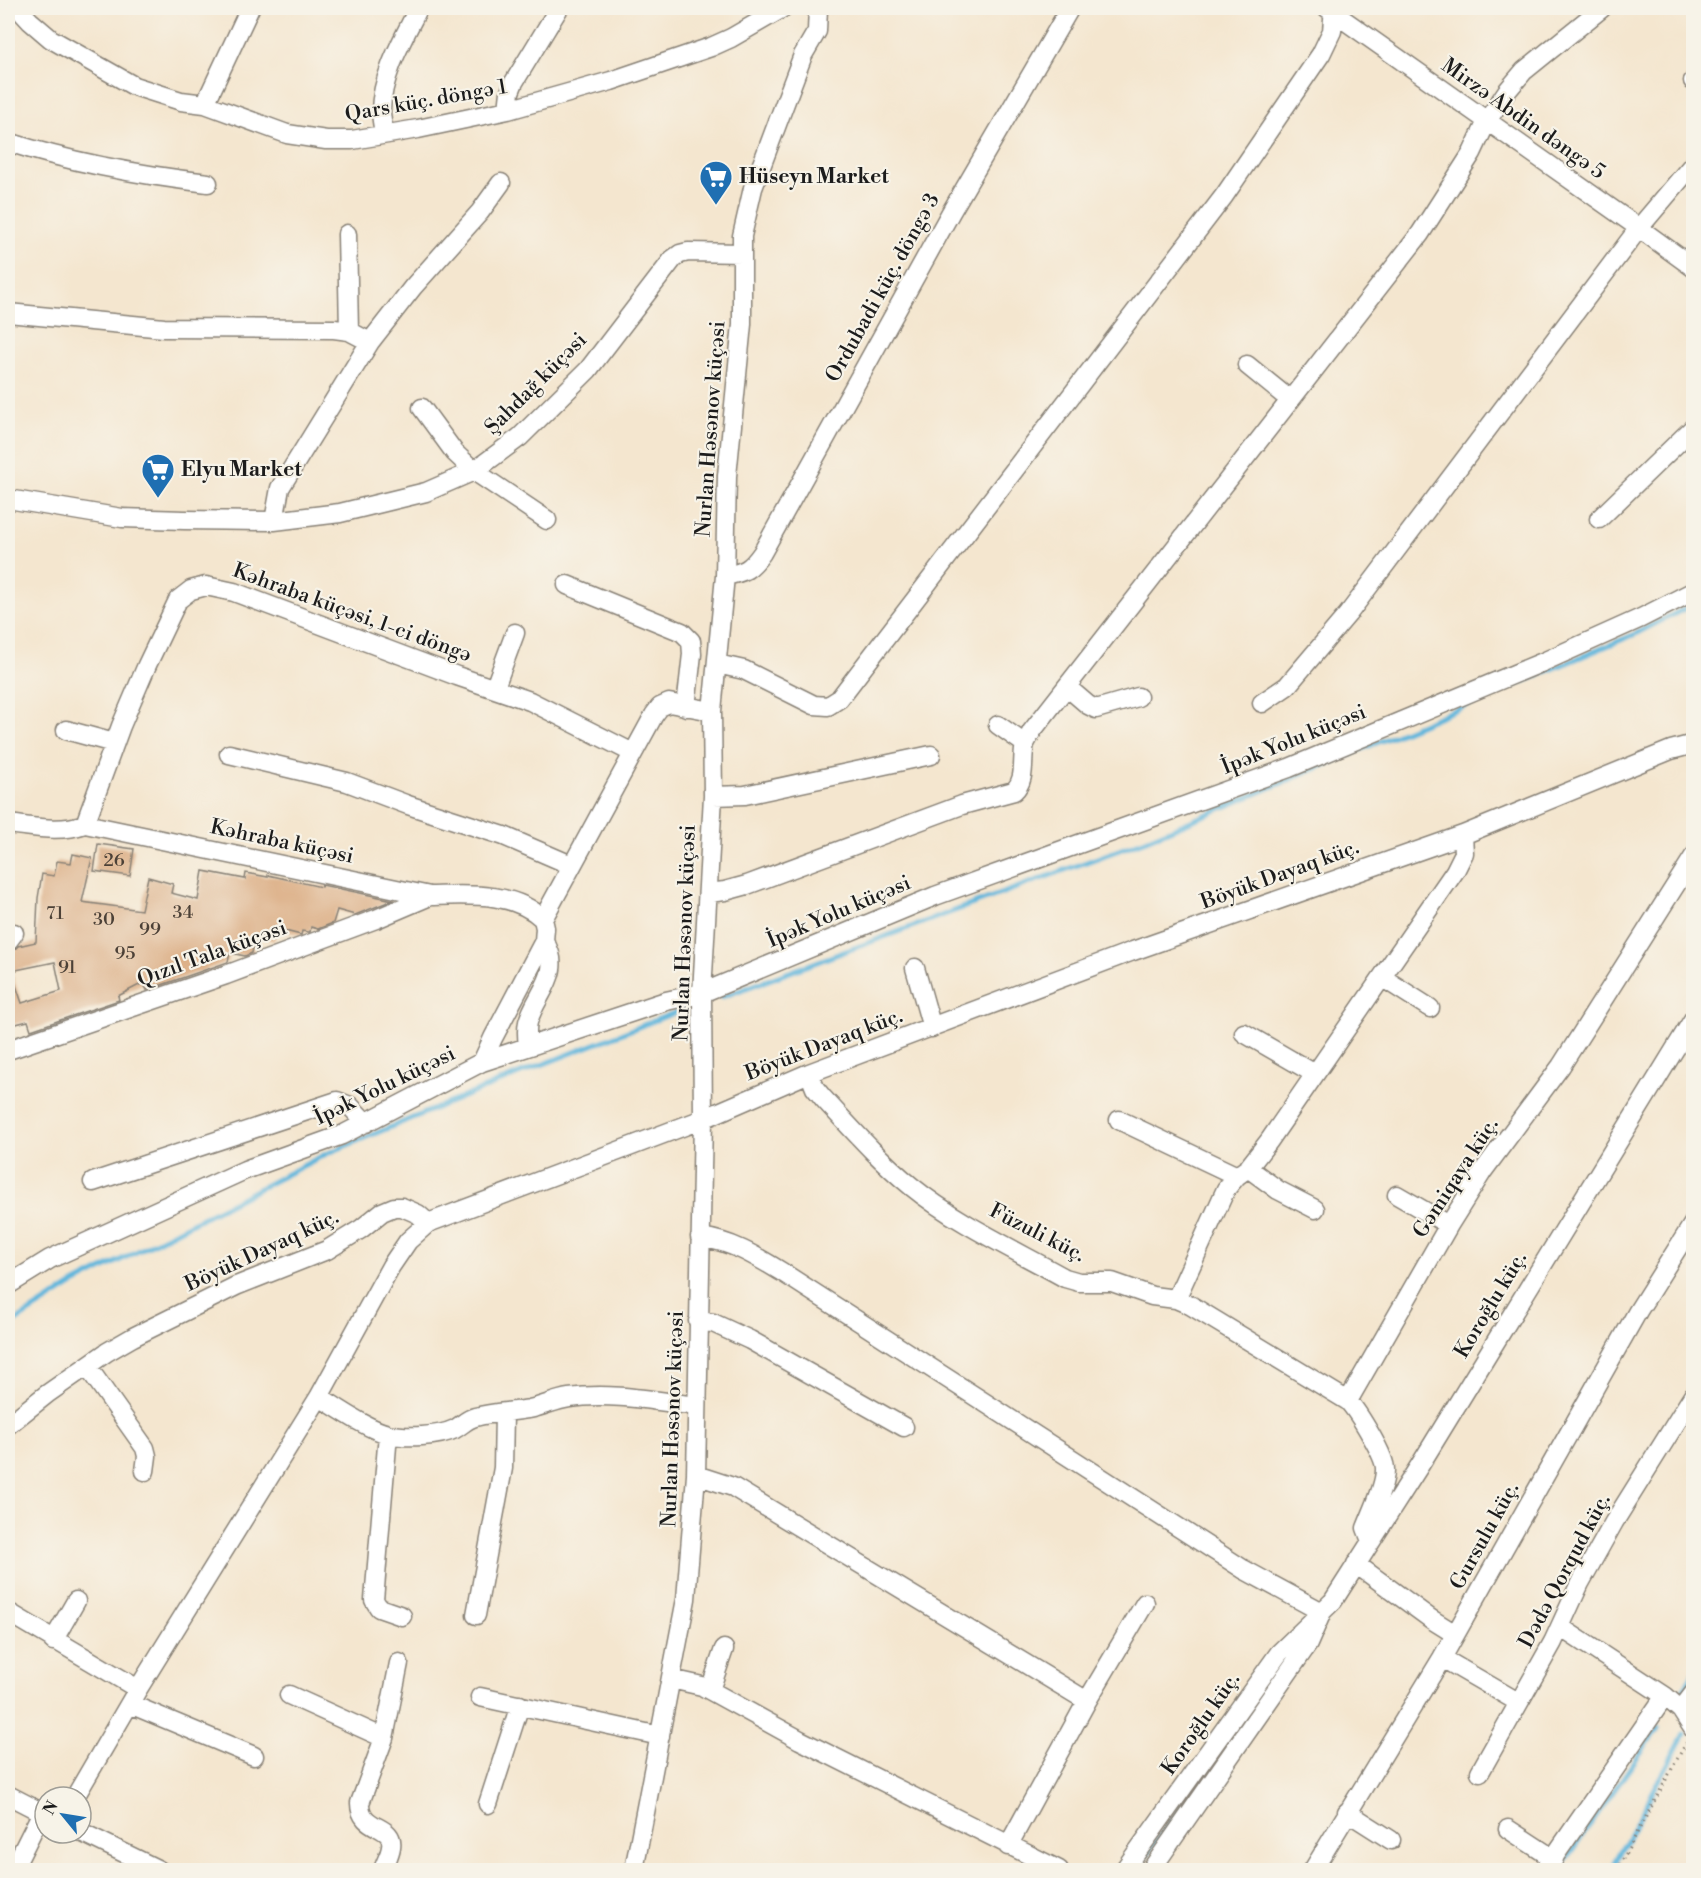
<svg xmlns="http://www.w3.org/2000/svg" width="1701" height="1878" font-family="'Libre Bodoni',serif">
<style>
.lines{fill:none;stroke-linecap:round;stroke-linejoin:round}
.stream{stroke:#5fb6dc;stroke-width:5}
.building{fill:#ddb189;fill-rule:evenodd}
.minor-casing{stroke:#888176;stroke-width:21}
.path{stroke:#888176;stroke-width:3;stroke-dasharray:1.5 4.5;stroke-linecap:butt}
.minor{stroke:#fff;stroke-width:18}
.labels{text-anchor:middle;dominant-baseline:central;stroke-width:4.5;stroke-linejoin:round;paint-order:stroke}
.number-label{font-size:18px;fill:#4c4137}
.street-label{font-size:21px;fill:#1c1c1c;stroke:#f7f3e8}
.poi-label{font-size:21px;font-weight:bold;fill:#1c1c1c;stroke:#f7f3e8;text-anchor:start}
</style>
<rect width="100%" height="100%" fill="#f7f3e8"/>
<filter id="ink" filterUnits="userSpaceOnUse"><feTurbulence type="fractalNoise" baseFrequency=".0167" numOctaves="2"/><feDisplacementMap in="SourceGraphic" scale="12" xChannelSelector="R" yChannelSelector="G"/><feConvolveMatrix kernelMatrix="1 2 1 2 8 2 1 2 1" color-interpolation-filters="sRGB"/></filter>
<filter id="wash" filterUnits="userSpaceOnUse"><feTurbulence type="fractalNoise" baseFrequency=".008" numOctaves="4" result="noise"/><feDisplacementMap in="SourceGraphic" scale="24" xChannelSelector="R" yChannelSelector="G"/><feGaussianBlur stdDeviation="1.35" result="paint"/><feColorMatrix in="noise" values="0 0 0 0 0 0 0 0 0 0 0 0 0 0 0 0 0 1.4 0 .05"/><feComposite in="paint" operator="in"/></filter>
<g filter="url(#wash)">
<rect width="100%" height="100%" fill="#f4e6cf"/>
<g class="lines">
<path class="stream" d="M722 997 1146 840 1633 635 1694 604
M8 1326 72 1285 326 1154 521 1073 684 1009
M1682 1692 1694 1672
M1136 1870 1285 1661
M1558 1870 1658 1728
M1611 1870 1684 1734"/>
</g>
<g id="blocks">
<path class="building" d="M98 844 134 849 130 876 94 871Z
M73 854 92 858 82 902 141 910 148 877 173 884 171 893 198 900 203 871 245 879 246 873 268 877V875L321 887 322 885 393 900 355 915 337 910 333 923 318 929 311 927 310 932H308L302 931 301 935 277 929 274 941 255 935 252 953 245 956 230 953 228 962 147 990 143 983 118 996 119 1000 31 1030 28 1021 8 1026V952L13 951 18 946 36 942 38 898 42 874 54 876 57 861 71 863ZM55 962 61 991 22 1003 11 971Z"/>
</g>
</g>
<g filter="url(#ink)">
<use href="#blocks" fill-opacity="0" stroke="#888176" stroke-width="1.5"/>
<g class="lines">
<g class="minor-casing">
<path id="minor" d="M18 8 30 21 51 39 134 86 181 101 205 104 287 134 326 140H352L418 129 508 110 611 81 711 47 731 38 783 8
M1327 8 1639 228 1694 268
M1693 81H1694
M205 104 250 8
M508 110 510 92 514 82 559 8
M384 134C383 126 381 118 381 110 382 75 402 41 417 11
M8 142C73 163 140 175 208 183
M347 234 349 331
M8 313 164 328 334 329 349 331 370 342 280 488 274 521
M370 342 413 287 480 212 501 183
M1247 365 1290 400
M422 408 455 453 474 471 547 520
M8 499 122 518 184 520 274 521 340 513 426 492 474 471 520 437 588 370 673 259 680 254 688 252 742 253
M1599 519 1694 427
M725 576C745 572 750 570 762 553L951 212 1070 8
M567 585 682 632 691 641 692 654 686 707
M717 664 744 670 814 705 828 706 839 699 1224 196 1321 54 1332 31 1334 8
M495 687 515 633
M1067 687 1088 705 1096 709 1138 697
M1262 703 1287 686 1348 614 1639 228 1694 163
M998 725 1025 744
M66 730 114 743
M229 754 347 782 408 805 504 836 571 865
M713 796 745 795 931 755
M8 824C35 827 59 833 85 824L430 896C468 895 514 891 543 919
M85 824 121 726 147 665 178 600 191 590 206 586 234 592 457 676 530 701 633 753
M708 893 725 891 747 885 962 805 1014 791C1027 779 1021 760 1025 744 1027 740 1030 735 1032 731L1420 234 1472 153 1487 121 1507 91 1524 71 1602 8
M8 941 14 933
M915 968 932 1028
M1383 978 1430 1008
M1244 1033 1315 1074
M528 1046C527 1038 526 1030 528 1022 536 993 565 973 544 941
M8 1050 226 975 376 919 430 896
M482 1062 493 1038 544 941 545 928 543 919 654 715 660 707 669 703 712 711
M809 1073 815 1088 823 1098C851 1128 879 1160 911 1186 955 1222 1015 1250 1065 1278L1079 1282H1112L1152 1296 1176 1299 1190 1305 1348 1401C1358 1412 1386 1457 1385 1470 1385 1487 1372 1512 1366 1528L1371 1541
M1119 1120 1237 1176
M1248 1168 1278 1190 1315 1209
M93 1182 337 1101 350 1106 366 1123
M1397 1195 1449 1225
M700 1237C733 1242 754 1255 782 1272L1243 1569 1322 1612 1308 1644 1151 1870
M8 1285 50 1259 245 1170 342 1135 482 1062 666 1001 702 993 935 896 1289 768 1543 662 1641 618 1694 591
M1176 1299 1226 1189 1237 1176 1248 1168 1269 1141 1455 871 1464 853 1463 835
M698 1321 713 1323 750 1340 904 1427
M87 1366 145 1448 147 1456 145 1471
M319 1397C339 1408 365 1428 388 1434 406 1438 438 1437 455 1429 462 1425 467 1419 475 1417 492 1412 512 1412 529 1409 543 1406 556 1400 569 1398 612 1392 655 1401 697 1406
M1348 1401 1449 1225 1483 1171 1561 1066 1694 856
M8 1425 47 1394 107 1352 133 1337 236 1286 327 1250 361 1229 382 1212 394 1207H402L418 1214 428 1223
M388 1434 374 1600 379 1608 402 1616
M696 1475 733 1487 1087 1701
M1356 1564 1431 1619 1455 1634
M8 1612 138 1689
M476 1615 503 1468 504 1413
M1560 1627 1665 1696 1681 1710 1694 1730
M53 1641 76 1601
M1442 1658 1518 1702
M671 1679 702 1686 800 1740 1059 1870
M710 1690 724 1649
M289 1695 384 1738
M480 1697 660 1736
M130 1704 254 1756
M1681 1710 1694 1693
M1480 1772 1553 1642 1580 1583 1614 1522 1694 1394
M8 1795 45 1814
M75 1797 138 1689 319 1397 391 1266 408 1241 428 1223 703 1119 809 1073 1133 951 1463 835 1671 750 1694 744
M488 1804 520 1705
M1347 1812 1391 1840
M1508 1829 1554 1859
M81 1832 159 1870
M1008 1846 1087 1701 1145 1603
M13 1870 42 1812
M383 1870C385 1863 390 1855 391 1847 395 1823 360 1832 360 1803L384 1738 399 1663
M634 1870 686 1599 696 1475 703 1119 702 993 713 796 712 711 725 576 727 476 742 324V236L753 188 803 55 817 31 818 8
M1124 1870 1279 1653 1333 1601 1420 1465 1694 1018
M1313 1870 1442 1658 1638 1311 1694 1222
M1545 1870 1665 1696"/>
</g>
<path class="path" d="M1617 1870 1686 1743"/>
<use href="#minor" class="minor"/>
</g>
</g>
<defs>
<g id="supermarket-pin" transform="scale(1.725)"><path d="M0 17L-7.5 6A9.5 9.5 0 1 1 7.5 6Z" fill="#1f6fb2" stroke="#f7f3e8"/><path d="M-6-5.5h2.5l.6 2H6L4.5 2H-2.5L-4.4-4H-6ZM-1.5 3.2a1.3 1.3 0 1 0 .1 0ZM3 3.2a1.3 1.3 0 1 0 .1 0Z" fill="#fff"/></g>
</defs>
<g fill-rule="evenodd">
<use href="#supermarket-pin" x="716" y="177"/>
<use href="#supermarket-pin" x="158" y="470"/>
</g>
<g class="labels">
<g class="number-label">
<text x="114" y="860">26</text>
<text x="183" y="912">34</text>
<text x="55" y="913">71</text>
<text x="104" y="919">30</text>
<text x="150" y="929">99</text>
<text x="125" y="953">95</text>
<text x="67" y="967">91</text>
</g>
<g class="street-label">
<text transform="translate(426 101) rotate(-10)">Qars küç. döngə 1</text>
<text transform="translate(1523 119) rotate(35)">Mirzə Abdin dəngə 5</text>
<text transform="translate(883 288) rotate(-61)">Ordubadi küç. döngə 3</text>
<text transform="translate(536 384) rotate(-45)">Şahdağ küçəsi</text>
<text transform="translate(711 429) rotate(-86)">Nurlan Həsənov küçəsi</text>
<text transform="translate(352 613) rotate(20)">Kəhraba küçəsi, 1-ci döngə</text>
<text transform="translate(1294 740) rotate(-22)">İpək Yolu küçəsi</text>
<text transform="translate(282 842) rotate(12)">Kəhraba küçəsi</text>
<text transform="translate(1280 875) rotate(-20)">Böyük Dayaq küç.</text>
<text transform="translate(839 912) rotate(-23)">İpək Yolu küçəsi</text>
<text transform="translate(685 933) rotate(-88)">Nurlan Həsənov küçəsi</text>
<text transform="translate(212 954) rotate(-20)">Qızıl Tala küçəsi</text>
<text transform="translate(824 1045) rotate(-21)">Böyük Dayaq küç.</text>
<text transform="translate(385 1086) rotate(-26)">İpək Yolu küçəsi</text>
<text transform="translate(1456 1178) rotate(-57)">Gəmiqaya küç.</text>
<text transform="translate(1037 1233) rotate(27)">Füzuli küç.</text>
<text transform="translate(262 1251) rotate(-25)">Böyük Dayaq küç.</text>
<text transform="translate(1491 1305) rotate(-59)">Koroğlu küç.</text>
<text transform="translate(673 1419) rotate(-88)">Nurlan Həsənov küçəsi</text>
<text transform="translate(1485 1536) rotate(-61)">Gursulu küç.</text>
<text transform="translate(1565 1571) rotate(-62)">Dədə Qorqud küç.</text>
<text transform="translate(1201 1724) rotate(-55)">Koroğlu küç.</text>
</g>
<g class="poi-label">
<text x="739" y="177">Hüseyn Market</text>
<text x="181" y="470">Elyu Market</text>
</g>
</g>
<rect width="1701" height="1878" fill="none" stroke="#f7f3e8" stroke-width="30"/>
<g transform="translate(63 1815) rotate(300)"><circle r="28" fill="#f7f3e8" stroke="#9f9d96" stroke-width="1.5"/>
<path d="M0-4.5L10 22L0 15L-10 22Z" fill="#1f6fb2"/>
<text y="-9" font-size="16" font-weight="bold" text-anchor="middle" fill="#1c1c1c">N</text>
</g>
</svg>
